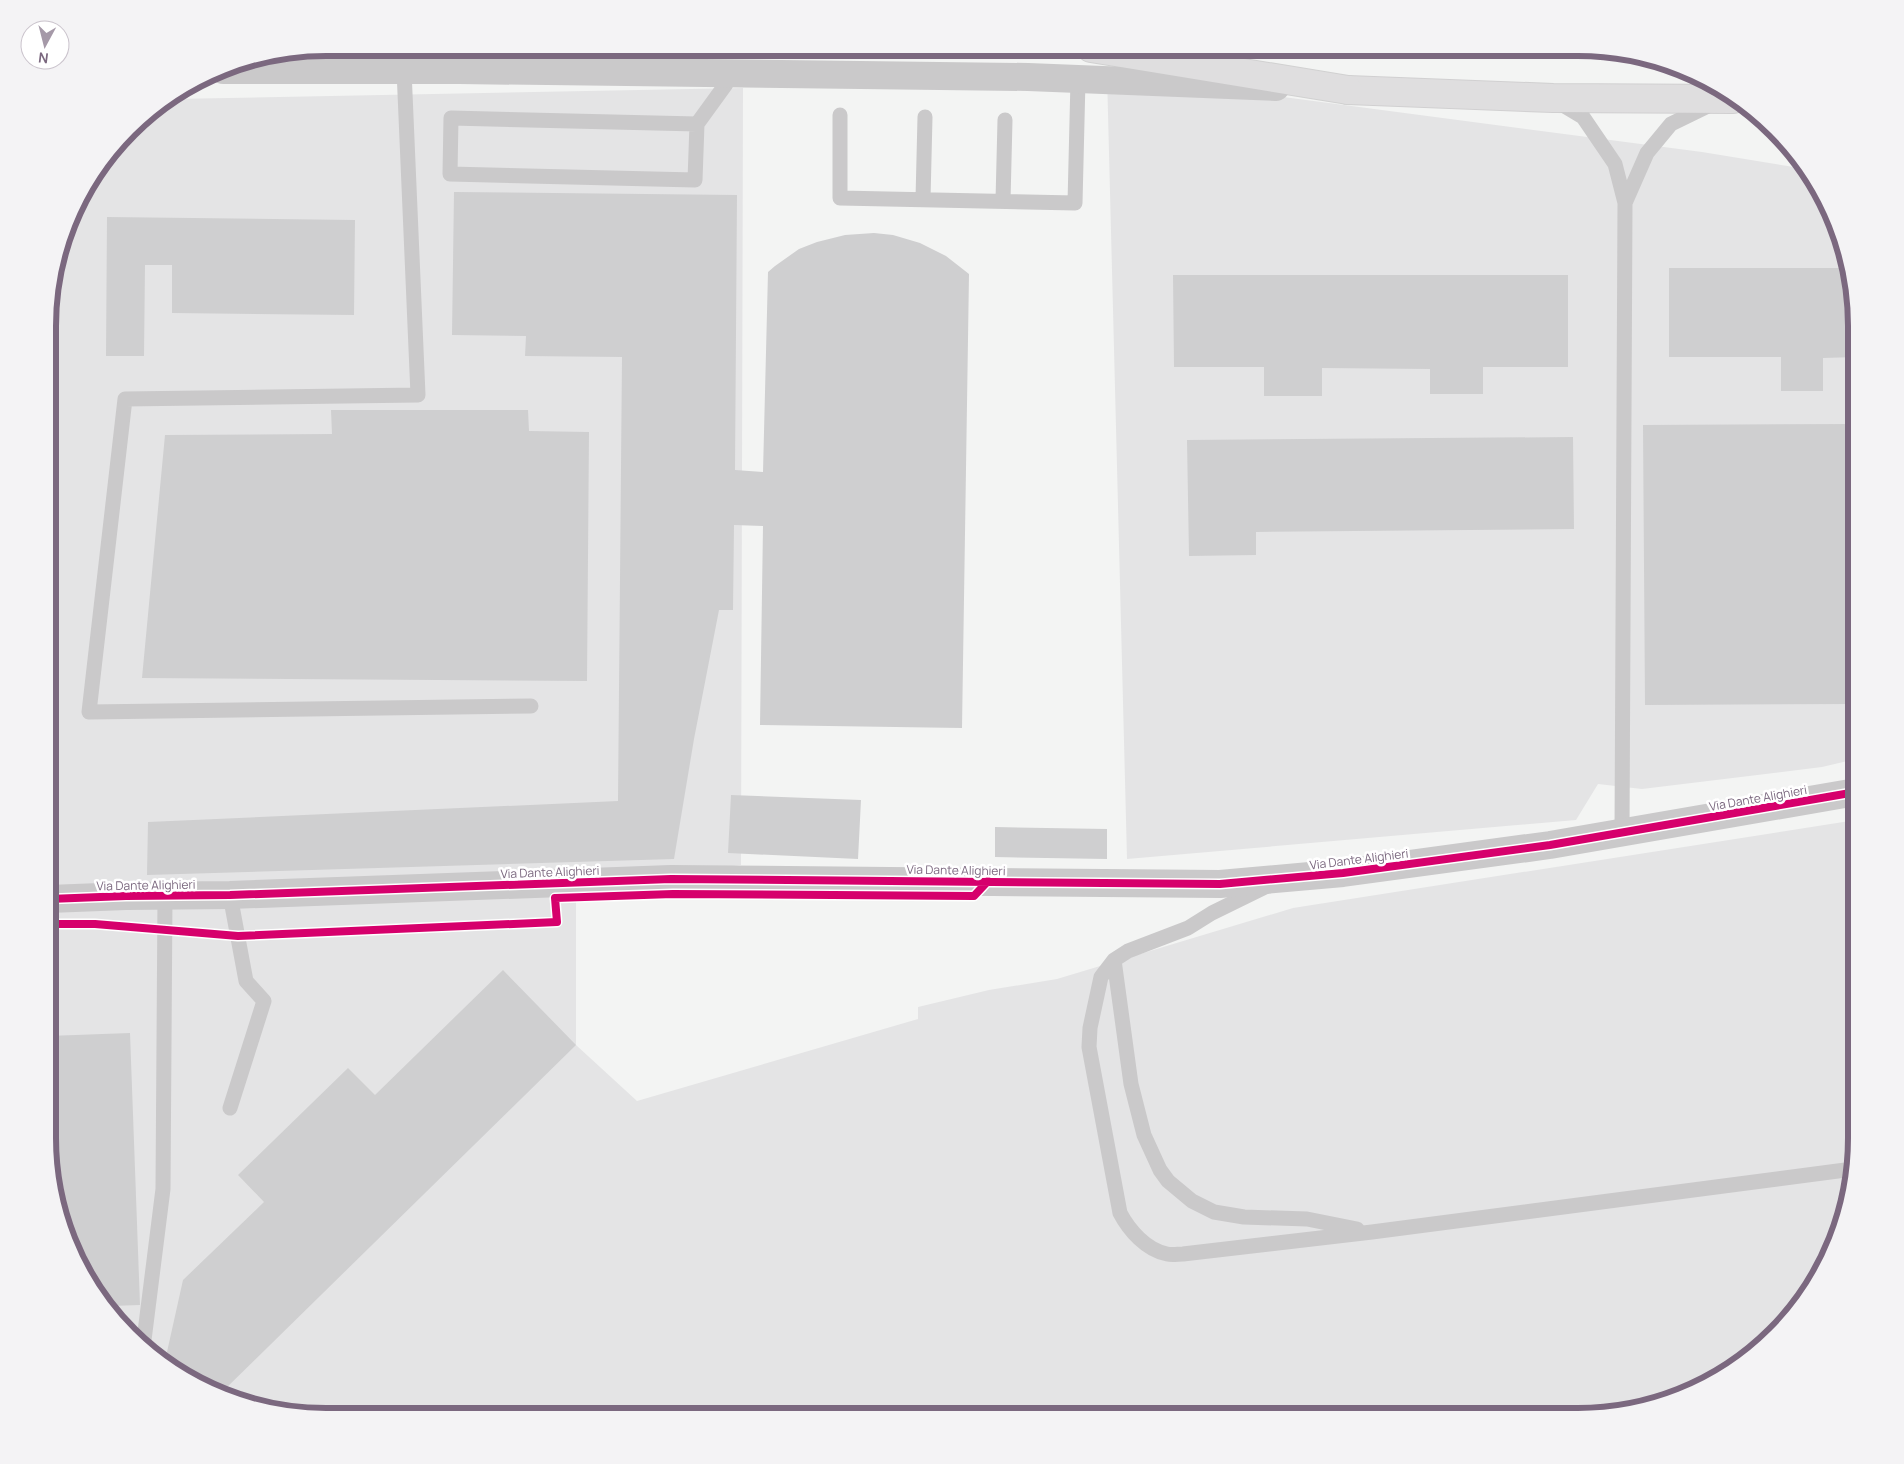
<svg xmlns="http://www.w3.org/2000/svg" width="1904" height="1464" font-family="Manrope,sans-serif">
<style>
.built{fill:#e4e4e5}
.building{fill:#cfcfd0}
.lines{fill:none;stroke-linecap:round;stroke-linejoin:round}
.secondary-casing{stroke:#d1d0d1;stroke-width:30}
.trunk-casing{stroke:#d1d1d1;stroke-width:30}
.service{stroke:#cac9ca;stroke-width:15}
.minor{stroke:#cac9ca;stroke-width:28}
.tertiary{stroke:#cac9ca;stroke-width:28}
.secondary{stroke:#dfdedf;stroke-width:28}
.trunk{stroke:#dfdedf;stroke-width:28}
.cycleway-casing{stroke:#fff;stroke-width:11}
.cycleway{stroke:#d6006c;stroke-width:8}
.labels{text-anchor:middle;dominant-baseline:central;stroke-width:5;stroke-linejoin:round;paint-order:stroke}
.street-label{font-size:12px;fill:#7b687f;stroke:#fff}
.rim{fill:none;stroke:#7b687f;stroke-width:6}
</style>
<rect width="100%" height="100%" fill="#f3f4f3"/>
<path class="built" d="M1107 74 1702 152 1800 168 1828 203 1847 255 1856 326V759L1822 767 1642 789 1598 784 1576 820 1127 859Z
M743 88 741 865 576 886V1045L637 1101 918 1019V1007L989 990 1057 979 1293 908 1856 820V1156L1835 1245 1787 1321 1701 1388 1632 1411 1577 1416H309L220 1395 143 1347 76 1261 48 1156 50 290 85 187 143 117 172 99Z"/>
<path class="building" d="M454 192 737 195 735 470 763 472 768 272 775 266 799 249 817 242 845 235 874 233 893 235 920 243 946 256 969 274 962 728 760 725 763 526 734 525 733 610H719L694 739 674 859 147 875 148 822 618 801 622 357 525 356 526 336 452 335Z
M107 217 355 220 354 315 172 313V265H145L144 356H106Z
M1669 268H1849L1856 326V357L1823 358V391H1781V357H1669Z
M1173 275H1568V367H1483V394H1430V369L1322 368V396H1264V367H1174Z
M331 410H528L529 431 589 432 587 681 142 678 165 435 332 434Z
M1856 424V704L1645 705 1643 425Z
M1573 437 1574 529 1256 532V555L1189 556 1187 440Z
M731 795 861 800 858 859 728 853Z
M995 827 1107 829V859L995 857Z
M503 970 576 1045 219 1395 165 1361 183 1280 264 1202 238 1175 348 1068 375 1095Z
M130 1033 140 1305 111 1306 76 1261 48 1156V1036Z"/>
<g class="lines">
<g class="secondary-casing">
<path id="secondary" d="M1348 90 1553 98 1733 99"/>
</g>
<g class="trunk-casing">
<path id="trunk" d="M1091 48 1348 90"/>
</g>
<path class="service" d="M404 70 418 395 125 399 89 712 531 706
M1558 102 1583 117 1615 164 1625 203 1622 833
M840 115V198L1075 203 1078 80
M697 124 451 118 450 174 695 180 697 124 726 84V74
M923 199 925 117
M1003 201 1005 120
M1625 203 1647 153 1671 124 1712 104
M1265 887 1212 913 1188 928 1128 951 1114 960 1101 977 1090 1028 1089 1047 1120 1213C1129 1230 1146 1250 1167 1254 1172 1255 1178 1254 1183 1254L1372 1232 1853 1169
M1114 960 1131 1084 1144 1135 1160 1170 1168 1181 1192 1201 1214 1212 1244 1217 1307 1219 1357 1229
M230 1108 264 1001 246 981 230 895
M143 1348 163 1189 165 896"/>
<path class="minor" d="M49 899 126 896 230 895 671 879 1220 884 1343 873 1550 845 1856 792"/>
<path class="tertiary" d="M223 70H459L1028 77 1276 87"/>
<use href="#secondary" class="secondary"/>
<use href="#trunk" class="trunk"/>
<g class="cycleway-casing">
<path id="cycleway" d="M49 899 126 896 230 895 671 879 1220 884 1343 873 1550 845 1856 792
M49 924H95L238 936 557 922 555 898 673 894 974 896 988 881"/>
</g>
<use href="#cycleway" class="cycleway"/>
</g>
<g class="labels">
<g class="street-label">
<text transform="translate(1758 798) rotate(-10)">Via Dante Alighieri</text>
<text transform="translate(1359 859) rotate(-7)">Via Dante Alighieri</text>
<text transform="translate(956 870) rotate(1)">Via Dante Alighieri</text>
<text transform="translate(550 872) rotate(-2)">Via Dante Alighieri</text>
<text transform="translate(146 885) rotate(-1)">Via Dante Alighieri</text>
</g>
</g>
<path d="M0 0H1904V1464H0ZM326 56H1578A270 270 0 0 1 1848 326V1138A270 270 0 0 1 1578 1408H326A270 270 0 0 1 56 1138V326A270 270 0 0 1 326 56Z" fill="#f4f3f5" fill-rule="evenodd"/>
<path class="rim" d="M326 56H1578A270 270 0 0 1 1848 326V1138A270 270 0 0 1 1578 1408H326A270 270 0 0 1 56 1138V326A270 270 0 0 1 326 56Z"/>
<g transform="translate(45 45) rotate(187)"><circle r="24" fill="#ffffff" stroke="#cac3cc"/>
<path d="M0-4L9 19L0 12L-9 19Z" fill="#a599a8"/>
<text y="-8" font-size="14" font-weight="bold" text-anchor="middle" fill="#7b687f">N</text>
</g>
</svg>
